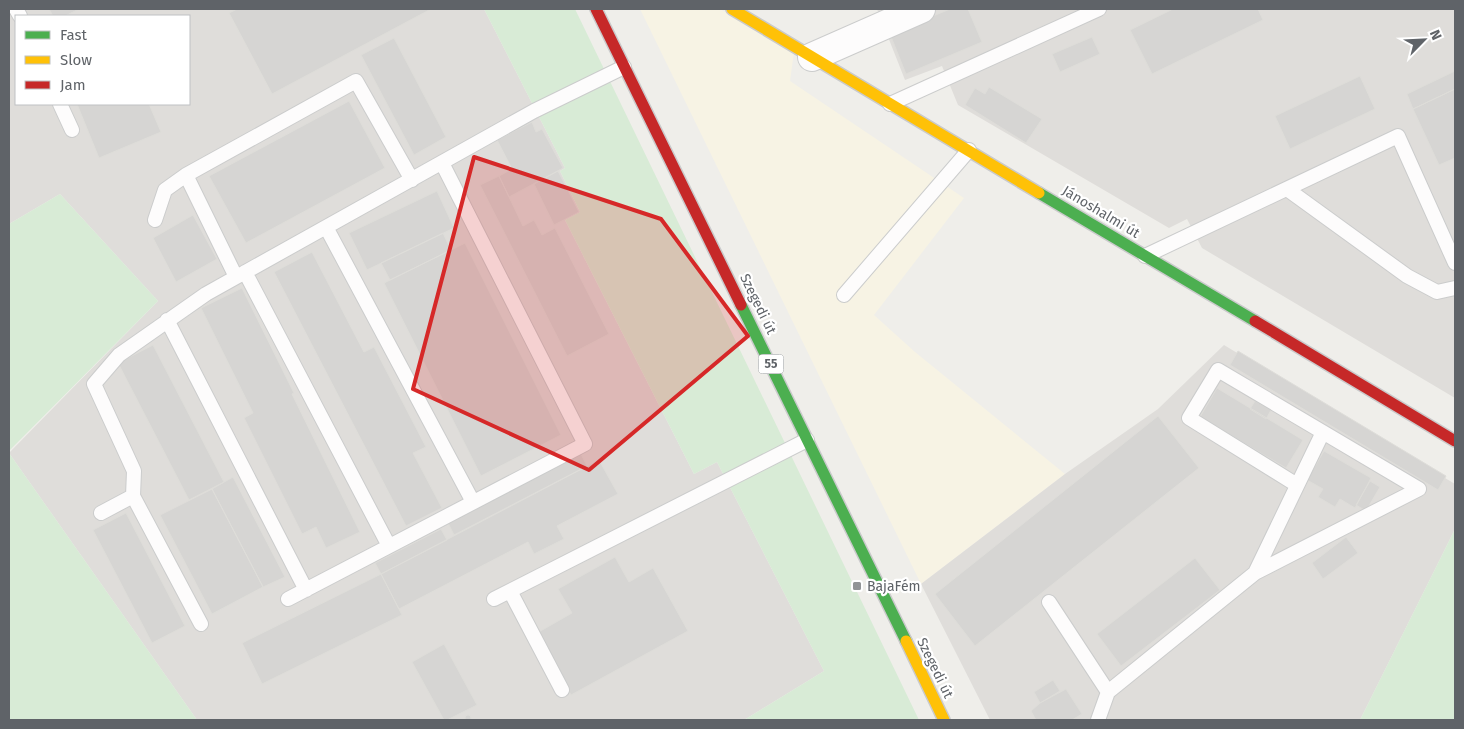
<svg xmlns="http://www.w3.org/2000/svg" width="1464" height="729" font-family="'Fira Sans',sans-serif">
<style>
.commercial{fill:#f7f3e4}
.industrial{fill:#dfddda;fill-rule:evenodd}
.green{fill:#d8ebd6}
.building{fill:#d6d5d3;stroke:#deddd9}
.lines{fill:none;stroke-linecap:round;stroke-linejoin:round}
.lane-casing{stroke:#cbcccc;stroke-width:16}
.street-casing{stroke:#cbcccc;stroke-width:30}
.fast-casing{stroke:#cacacb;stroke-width:14}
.slow-casing{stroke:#cacacb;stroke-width:14}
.jam-casing{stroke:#cacacb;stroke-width:14}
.lane{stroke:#fdfcfc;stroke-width:14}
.street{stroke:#fdfcfc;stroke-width:28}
.fast{stroke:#4caf50;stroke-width:11}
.slow{stroke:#ffc107;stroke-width:11}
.jam{stroke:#c62828;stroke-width:11}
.marked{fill:#d62828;fill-opacity:0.2;stroke:#d62828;stroke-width:4;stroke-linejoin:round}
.poi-dot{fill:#919496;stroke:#fff;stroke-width:2}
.labels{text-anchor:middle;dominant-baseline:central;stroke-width:4.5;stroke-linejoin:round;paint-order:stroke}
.shield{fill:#fff;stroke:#8f9295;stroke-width:1}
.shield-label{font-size:12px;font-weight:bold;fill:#5f6368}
.street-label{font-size:14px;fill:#5f6368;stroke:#fff}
.poi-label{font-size:14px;fill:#5f6368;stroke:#fff;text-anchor:start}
</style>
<rect width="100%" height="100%" fill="#efeeea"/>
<path class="commercial" d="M640 9H720L794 52 790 81 964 198 874 315 915 352 1065 474 921 584Z"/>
<path class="industrial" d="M9 9H484L565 168 560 171 580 212 565 220 694 474 717 462 824 671 744 720H197L9 453 158 301 60 194 9 224ZM16 16H189V104H16Z
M877 9H1455V398L1202 248 1187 219 1169 228 958 105 942 66 905 80Z
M1224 345 1455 484V529L1360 720H990L921 584 1065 474 1158 409Z"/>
<path class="green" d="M484 9H575L919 720H744L824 671 717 462 694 474 565 220 580 212 560 171 565 168Z
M60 194 158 301 9 451V224Z
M9 453 197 720H9Z
M1455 529V720H1360Z"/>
<path class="building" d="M49 9H79L65 16H53Z
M237 9H431L272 94 229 13Z
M950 9H968L982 42 906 74 890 34Z
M1173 9H1258L1263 20 1152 74 1130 30Z
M1092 37 1100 54 1060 72 1052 54Z
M394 38 446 137 414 155 361 55Z
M1455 71V89L1413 109 1407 94Z
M1360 76 1375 109 1290 149 1275 116Z
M989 87 1042 119 1026 143 965 105 975 88 985 94Z
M1455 89V158L1439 165 1413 109Z
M349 101 385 168 246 243 209 176Z
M77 104H149L161 132 99 158Z
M532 122 536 132 542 129 563 168 509 197 499 176 512 169 497 140Z
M558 171 579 212 554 225 534 184Z
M499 176 523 226 534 220 542 235 555 228 609 334 567 356 480 185Z
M437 191 454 228 367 270 349 233Z
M193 215 217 259 176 282 153 238Z
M443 233 451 250 390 280 381 263Z
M465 243 561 435 481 476 384 283Z
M312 252 364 352 374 347 426 447 413 453 442 508 406 526 274 272Z
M242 288 294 393 292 394 360 532 326 548 316 527 302 534 244 418 253 413 201 308Z
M153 345 224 482 189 500 118 363Z
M1238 351 1446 476 1438 490 1230 365Z
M1217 388 1303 440 1286 468 1200 417Z
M1255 401 1271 410 1266 419 1250 409Z
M1158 416 1199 468 975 646 935 594Z
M1324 451 1371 478 1355 508 1340 499 1335 507 1318 497 1323 489 1307 480Z
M581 454 587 466 454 535 448 523Z
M599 460 618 494 557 526 564 539 534 554 528 542 399 609 381 574Z
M233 477 285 577 263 587 212 489Z
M1370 481 1380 487 1366 511 1356 505Z
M212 489 263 587 212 614 160 515Z
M126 513 185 626 152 643 93 530Z
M441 529 447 540 381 574 375 563Z
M1346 537 1358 553 1323 579 1312 563Z
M615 557 629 582 653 568 688 631 571 695 537 633 572 613 558 589Z
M1195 558 1220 590 1121 666 1097 634Z
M381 574 402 615 262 684 242 643Z
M444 644 477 705 447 720H444L412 662Z
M1053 680 1060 691 1040 703 1034 692Z
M1066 689 1082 714 1072 720H1036L1031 711 1040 703Z
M465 718a3 3 0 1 1 6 0a3 3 0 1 1-6 0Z"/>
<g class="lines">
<g class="lane-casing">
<path id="lane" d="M16 9 20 16
M60 104 72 130
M890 104 1099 9
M186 175 236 277
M1287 189 1407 276 1437 292 1455 288
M155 220 165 190 186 175 356 81 412 180
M326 227 473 502
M1145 256 1398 136 1455 263
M245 272 389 546
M844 295 969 150
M167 320 306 590
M101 513 133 496
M1255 573 1419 489 1218 370 1189 418 1297 485
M510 591 562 690
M288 599 585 444 442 163
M494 599 807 440
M1049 602 1108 692 1098 720
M201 624 133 496 134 471 94 384 119 355 206 294 534 111 624 67
M1108 692 1255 573 1323 432"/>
</g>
<g class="street-casing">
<path id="street" d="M812 57 921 9"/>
</g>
<g class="fast-casing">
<path id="fast" d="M1039 193 1255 321
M741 305 906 641"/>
</g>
<g class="slow-casing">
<path id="slow" d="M732 9 1039 193
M906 641 944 720"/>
</g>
<g class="jam-casing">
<path id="jam" d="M596 9 741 305
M1255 321 1455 441"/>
</g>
<use href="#lane" class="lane"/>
<use href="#street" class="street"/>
<use href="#fast" class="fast"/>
<use href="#slow" class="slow"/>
<use href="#jam" class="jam"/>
</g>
<path class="marked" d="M474 157 661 219 748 336 589 470 413 389Z"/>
<rect class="poi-dot" x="852" y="581" width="10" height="10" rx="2.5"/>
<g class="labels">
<rect class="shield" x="758.5" y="354.5" width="25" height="19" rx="4"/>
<g class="shield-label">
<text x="771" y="364">55</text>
</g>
<g class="street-label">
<text transform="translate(1101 212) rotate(31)">Jánoshalmi út</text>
<text transform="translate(758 304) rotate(64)">Szegedi út</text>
<text transform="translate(935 668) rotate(64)">Szegedi út</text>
</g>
<g class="poi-label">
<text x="867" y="586">BajaFém</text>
</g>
</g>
<rect width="1464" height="729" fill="none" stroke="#5f6368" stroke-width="20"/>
<rect x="15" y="15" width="175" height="90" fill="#ffffff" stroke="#bfc1c3"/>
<rect x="25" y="31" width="25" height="8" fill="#4caf50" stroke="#bfc1c3"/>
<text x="60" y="40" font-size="15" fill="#5f6368">Fast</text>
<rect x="25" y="56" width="25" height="8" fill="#ffc107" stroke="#bfc1c3"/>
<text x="60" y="65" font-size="15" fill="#5f6368">Slow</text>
<rect x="25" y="81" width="25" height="8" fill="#c62828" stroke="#bfc1c3"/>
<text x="60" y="90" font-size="15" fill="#5f6368">Jam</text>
<g transform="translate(1424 40) rotate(66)" stroke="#ffffff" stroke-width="4" paint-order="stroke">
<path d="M0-4L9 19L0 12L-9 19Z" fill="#5f6368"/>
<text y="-8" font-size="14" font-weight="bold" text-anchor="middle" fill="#5f6368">N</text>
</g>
</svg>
